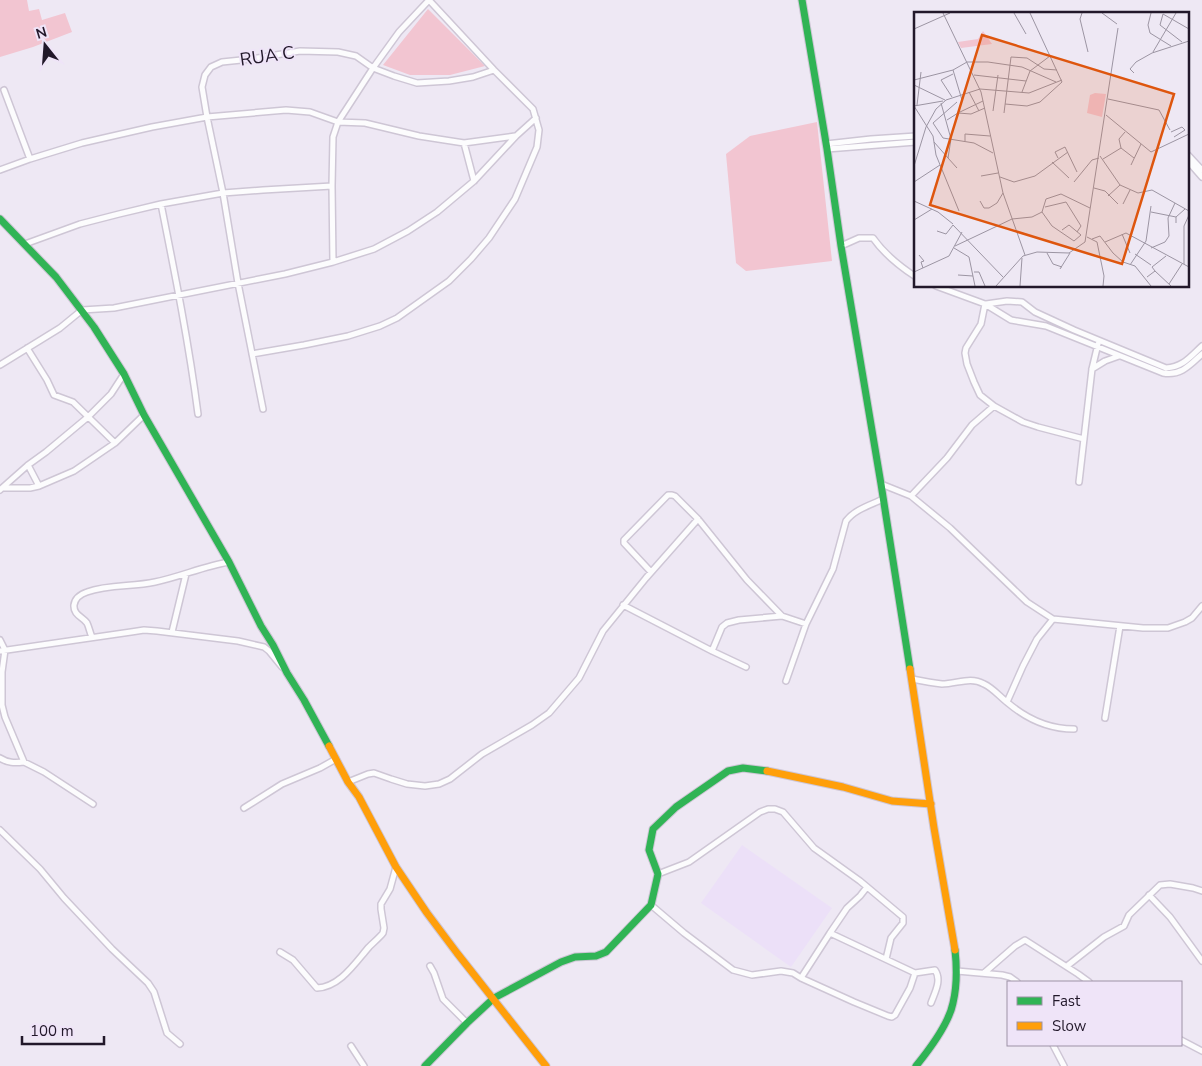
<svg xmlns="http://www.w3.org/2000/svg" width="1202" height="1066" font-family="'Nunito Sans',sans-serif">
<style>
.built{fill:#ece0f8}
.green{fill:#f2c5d1}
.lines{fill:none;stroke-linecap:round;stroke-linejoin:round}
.street-casing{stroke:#cec6d5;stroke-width:8}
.fast-casing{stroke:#cec6d5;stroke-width:9}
.slow-casing{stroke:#cec6d5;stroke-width:9}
.street{stroke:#fcfcfd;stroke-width:5}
.fast{stroke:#30b455;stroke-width:7}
.slow{stroke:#ff9f0a;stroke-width:7}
.labels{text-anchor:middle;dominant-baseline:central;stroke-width:4;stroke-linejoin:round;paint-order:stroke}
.street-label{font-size:18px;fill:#22182a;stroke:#efe4f8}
.inset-road{fill:none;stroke:#9c95a3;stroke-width:1}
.view{fill:#de560e;fill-opacity:0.15;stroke:#de560e;stroke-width:2.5}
.inset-edge{fill:none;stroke:#22182a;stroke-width:2.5}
</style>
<rect width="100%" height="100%" fill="#eee8f4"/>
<path class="built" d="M742 845 832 908 791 967 701 903Z"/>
<path class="green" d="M0 0H27L29 11 39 9 42 20 65 13 72 32 33 47 0 57Z
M428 9 485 66 450 75H410L383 65Z
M817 122 832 261 746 271 736 263 726 154 750 136Z"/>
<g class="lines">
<g class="street-casing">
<path id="street" d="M4 90 30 159
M464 143 474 181
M826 144 871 139 916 136
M827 149 916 142
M1188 155 1202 170
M1188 161 1202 177
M0 170 30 159 82 143 152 127 207 117 286 110 310 112 338 122 365 123 419 136 464 143 515 136
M161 204C175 274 189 344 198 414
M25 244 80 224 119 214 161 204 223 193 263 190 332 186
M841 246 859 238H873C885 255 899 266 916 277
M333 262 332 186 333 137 338 122 373 68 399 32 429 0
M936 286 985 304 1011 320 1046 326 1163 373C1181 376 1190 365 1202 354
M985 304 981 324 966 348 965 353 967 364 974 382 980 395 994 406
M986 304 1007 301 1022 302 1035 312 1074 330 1166 368C1183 367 1190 357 1202 346
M27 348 47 380 54 395 73 402 115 443
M252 354 304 345 348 336 380 326 397 318 449 281 471 259 489 238 515 199 537 147 539 130 533 109 494 70 429 0
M0 365 60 328 82 310 114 308 285 274 333 262 374 249 408 231 437 212 474 181 516 136 536 118
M1092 369 1105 361 1119 356
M263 409 238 283 223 193 207 117 202 87 205 75 211 67 222 62 251 59 300 51 338 52 356 56 373 68 394 76 417 83 449 81 473 77 494 70
M28 465 39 486
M1079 482 1092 369 1098 344
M881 484 911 496 950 528 1027 602 1053 619 1143 628H1168L1185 622 1192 618 1202 606
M2 488 28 465 46 452 88 417 111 394 124 374
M0 490 2 488H30L39 486 74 471 115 443 144 415
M911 496 947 458 972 425 994 406 1023 422 1038 427 1084 439
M651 572 624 543V540L668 495H672L675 496 698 519 747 580 782 616
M623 605 712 651 746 667
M172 632 186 574
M92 637C90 633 89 627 87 623 83 617 73 615 74 605 75 598 81 594 87 592 109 584 133 587 155 582 180 577 204 566 229 562
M0 640 5 650 2 672V705L5 717 24 762 44 772 93 804
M0 651 131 632 144 630 157 631 238 641 264 647 269 651 282 667
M712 651 722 627 727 623 739 620 782 616 806 624
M912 679C922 681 932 683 942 684 957 684 970 676 984 684 993 688 1000 697 1008 703 1027 719 1049 729 1074 729
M786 681 806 624 833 569 846 521C855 509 871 505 883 499
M1007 702 1023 666 1037 639 1053 619
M1105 718 1120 626
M0 758C8 763 14 763 24 762
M348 782 368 774 374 773 391 779 407 784 425 786 439 784 450 779 482 754 532 725 549 713 579 678 603 631 646 578 698 519
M244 808 282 784 320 768 336 759
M0 830 40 869 64 898 112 949 148 983 154 992 167 1033 180 1044
M658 874 689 862 760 812 768 809H775L783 812 814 848 860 881 903 917V923L891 938 886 959
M1149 895 1170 917 1202 961
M651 905 684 933 733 970 752 975 781 971 793 973 801 978 854 1002 888 1016 892 1017 895 1015 910 988 915 973 830 933 801 978
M830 933 847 908 860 896 867 887
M280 952 293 960 317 988C340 987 355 963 369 947 374 942 379 938 383 933L384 928 381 909V904L390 889 396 867
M430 966 434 973 443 999 467 1023
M1067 966 1104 937 1124 926 1129 915 1160 885 1170 884 1193 888 1202 891
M957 971 1002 975 1010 977 1017 982
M915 973 935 970C942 980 935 992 931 1003
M984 973 1015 946 1025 940 1078 974 1089 982
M1181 1040 1202 1051
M1053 1045 1064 1066
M351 1046 364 1066"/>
</g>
<g class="fast-casing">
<path id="fast" d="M802 0 827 149 841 246 881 484 910 669
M0 219 56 277 94 327 124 374 144 415 229 562 261 626 273 645 287 673 304 700 329 746
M425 1066 467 1023 494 998 561 962 575 957 596 956 606 952 651 905 658 874 649 850 653 829 676 807 728 771 743 768 767 771
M916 1066C929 1050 949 1023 953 1003 957 986 957 968 955 950"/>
</g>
<g class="slow-casing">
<path id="slow" d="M910 669 934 828 955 950
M329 746 348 782 359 797 396 867 427 913 457 953 546 1066
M767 771 843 787 892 801 931 804"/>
</g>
<use href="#street" class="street"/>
<use href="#fast" class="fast"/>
<use href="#slow" class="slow"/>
</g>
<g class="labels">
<g class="street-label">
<text transform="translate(267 56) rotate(-8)">RUA C</text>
</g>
</g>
<g transform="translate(914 12)">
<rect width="275" height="275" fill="#eee8f4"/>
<path d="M69 19 78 32 47 36 44 30 64 27ZM181 81 192 82 188 105 173 101 176 83Z" fill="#f2c5d1"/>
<path class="inset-road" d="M29 1 67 80 89 181 111 243M100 1 112 22M168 1 166 7 174 40M188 1 203 12M237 1 234 13 236 21 257 34M249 2 246 13 268 30M249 2 275 17M0 17 36 1M239 40 262 1M39 58 48 88M220 61 216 57 222 50 238 41 275 29M60 63 112 69M0 68 39 58 53 50H74L108 55 142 70M0 73 31 88M55 80 65 99M108 80 116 59 136 44M38 85 27 68 39 62M194 87 245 98 256 118M29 89 0 94 19 124 22 143 45 199M43 90 19 111 29 126 60 131 79 141M27 91 37 127 34 146 43 156M91 92 113 94 126 90 148 70 116 1M3 93 7 60M79 99 84 63M46 100 69 89M90 101 97 45 113 46 130 57 143 58M192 103 237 140 275 122M33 108 44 101 57 102 71 96M257 120 268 115 271 118 260 125M51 129V122L76 124M20 130 34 146M207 136 205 127 211 120M186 144 206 173 224 181 238 178 275 199M144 146 141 140 151 135 163 160M189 147 207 136 220 146M138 150 155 166M217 153 227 132M0 154 12 115 22 97 32 88 66 77 115 81 148 68M67 164 84 161M86 165 100 170 121 164 154 140M0 170 26 153M160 170 178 148 185 146M180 176 191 179 204 192M194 184 206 173M0 189 24 200 39 212M66 189 70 196H75L83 191 89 181M209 192 216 178M131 195 152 190 167 214 163 220M128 200 138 214 160 229 167 223 155 213 148 218M237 200 262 205M0 208 18 197M262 211V205L271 197M23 219 32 222 39 213 89 265M208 222 216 241M173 225 183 230 190 264 189 274M178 227 186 224 199 241 209 250 221 254 237 274M191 230 212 221 275 255M41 234 98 207 118 205 128 200 132 187 147 182 176 196M40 236 55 245 61 274M237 236 251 230 255 224 254 206 261 191M133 241 139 252 148 255M221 242 237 253M5 243 10 249 7 250 9 256M270 252V214L275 203M216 253 232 229 237 194M146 257 156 241M241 259 238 255 252 244M0 260 35 244 48 220M60 260H65L71 274M44 263 59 264M233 265 241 259 257 274M255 272 268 252M82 274 109 244 123 240 155 241 171 230 204 16M106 274 108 246"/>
<path class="view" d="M68 23 260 82 208 252 16 193Z"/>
<rect width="275" height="275" class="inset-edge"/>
</g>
<rect x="1007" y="981" width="175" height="65" fill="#efe4f8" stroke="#9d92a6"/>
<rect x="1017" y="997" width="25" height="8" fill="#30b455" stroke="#9d92a6"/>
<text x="1052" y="1006" font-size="15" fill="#22182a">Fast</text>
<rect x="1017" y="1022" width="25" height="8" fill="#ff9f0a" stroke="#9d92a6"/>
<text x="1052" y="1031" font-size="15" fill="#22182a">Slow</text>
<g transform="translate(45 45) rotate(343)" stroke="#efe4f8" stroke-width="4" paint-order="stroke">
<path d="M0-4L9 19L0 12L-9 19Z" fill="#22182a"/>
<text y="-8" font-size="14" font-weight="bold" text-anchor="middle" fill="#22182a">N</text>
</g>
<path d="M22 1036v8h82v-8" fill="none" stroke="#22182a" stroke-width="2.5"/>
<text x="30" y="1036" font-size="15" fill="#22182a" stroke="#efe4f8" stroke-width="4" paint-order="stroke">100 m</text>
</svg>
